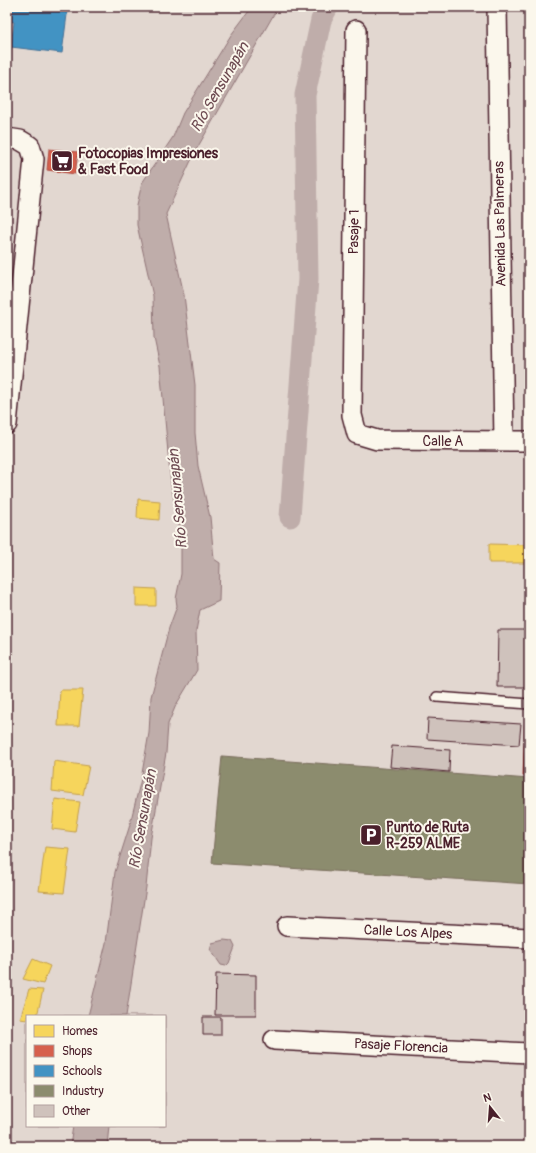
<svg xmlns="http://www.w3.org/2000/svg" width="536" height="1153" font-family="Pangolin,sans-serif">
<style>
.green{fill:#e2d7d0;stroke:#967b7e;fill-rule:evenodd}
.water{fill:#bfadaa;stroke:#907477}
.homes{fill:#f6d55c;stroke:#c29e4d}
.shops{fill:#d6604d;stroke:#ac4c43}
.schools{fill:#4393c3;stroke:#457095}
.industry{fill:#8c8c6e;stroke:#786b5a}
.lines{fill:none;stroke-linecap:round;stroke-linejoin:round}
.canal{stroke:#bfadaa;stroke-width:21}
.building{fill:#cfc2bc;stroke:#4a1f2b}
.lane-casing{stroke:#4a1f2b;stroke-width:12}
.street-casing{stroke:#4a1f2b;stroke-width:22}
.lane{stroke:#fbf7ec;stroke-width:9}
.street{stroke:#fbf7ec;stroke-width:19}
.labels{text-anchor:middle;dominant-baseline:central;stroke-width:4;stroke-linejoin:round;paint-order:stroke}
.poi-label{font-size:14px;font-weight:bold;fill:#4a1f2b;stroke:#fbf7ec;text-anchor:start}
.street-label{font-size:14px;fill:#4a1f2b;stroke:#fbf7ec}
.water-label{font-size:15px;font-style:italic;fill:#6d4a51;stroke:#fbf7ec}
</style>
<rect width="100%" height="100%" fill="#fbf7ec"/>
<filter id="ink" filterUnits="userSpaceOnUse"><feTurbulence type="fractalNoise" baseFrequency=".025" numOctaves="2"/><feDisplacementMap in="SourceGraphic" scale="8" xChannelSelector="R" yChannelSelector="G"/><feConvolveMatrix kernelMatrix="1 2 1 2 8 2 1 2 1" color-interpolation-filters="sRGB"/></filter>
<g filter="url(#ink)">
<path class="green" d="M7 7H529V1146H7ZM27 1016H165V1126H27Z"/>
<path class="water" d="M252 7H278L196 150 166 214 184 295 195 385V433L198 466 210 517 214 559 220 563 219 601 200 610 196 631 197 670 176 705 168 724 166 753 151 838 146 887 126 1016H88L106 943 115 872 129 828 141 779 149 733 151 697 169 628 177 606 176 599 181 574V535L171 485 160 366 154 338 153 296 137 225V205L142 183 173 137 183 113 231 35Z
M224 940 232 941 235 947 229 963 226 966 221 965 210 949 212 943Z
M73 1126H109L107 1146H70Z"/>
<path class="homes" d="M138 499 160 501 159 520 137 518Z
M489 544 529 545V563H489Z
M136 588 156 589V606H136Z
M60 690H83L79 726H58Z
M54 761 89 766 83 795 52 791Z
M55 799 80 802 75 832 52 829Z
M45 847 70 849 64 893 39 891Z
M33 959 50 966 43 984 23 979Z
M29 989 43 990 37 1016H27V1020L20 1019Z"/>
<path class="shops" d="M49 149 78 152 75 174 47 170Z
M525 725H529V776H523Z"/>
<path class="schools" d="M7 7H68L62 53 11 47 14 22 7 21Z"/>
<path class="industry" d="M222 756 529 779V884L212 863Z"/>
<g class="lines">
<path class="canal" d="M290 517 308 279 305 95 321 20 328 7"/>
</g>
<path class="building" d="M498 630H529V687H497Z
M428 718 521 724 519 745 427 739Z
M392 746 450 750 449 772 390 767Z
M216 974 256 975V1015H215Z
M203 1017H221V1035H203Z"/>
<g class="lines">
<g class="lane-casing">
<path id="lane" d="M437 697 529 704"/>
</g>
<g class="street-casing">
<path id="street" d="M497 7 504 441
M356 30 352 415 357 434 377 440 529 441
M7 138 20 140 30 146 34 159 7 424
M287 926 529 938
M274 1040 529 1053"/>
</g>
<use href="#lane" class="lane"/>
<use href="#street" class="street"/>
</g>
</g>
<defs>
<g id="supermarket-square" transform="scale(1.15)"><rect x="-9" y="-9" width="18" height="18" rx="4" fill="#4a1f2b" stroke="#fbf7ec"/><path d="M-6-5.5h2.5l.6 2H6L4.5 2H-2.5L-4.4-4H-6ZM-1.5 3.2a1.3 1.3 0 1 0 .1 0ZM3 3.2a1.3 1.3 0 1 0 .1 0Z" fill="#fff"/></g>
<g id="parking-square" transform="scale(1.15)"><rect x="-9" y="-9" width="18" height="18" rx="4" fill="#4a1f2b" stroke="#fbf7ec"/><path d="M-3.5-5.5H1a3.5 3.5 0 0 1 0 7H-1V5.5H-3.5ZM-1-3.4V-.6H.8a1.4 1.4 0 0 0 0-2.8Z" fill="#fff"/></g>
</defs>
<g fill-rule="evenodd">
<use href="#supermarket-square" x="62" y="161"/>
<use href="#parking-square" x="371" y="835"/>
</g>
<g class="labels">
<g class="poi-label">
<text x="78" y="153">Fotocopias Impresiones<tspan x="78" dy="16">&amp; Fast Food</tspan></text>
<text x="386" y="827">Punto de Ruta<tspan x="386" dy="16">R-259 ALME</tspan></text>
</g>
<g class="street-label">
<text transform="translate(500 224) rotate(-91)">Avenida Las Palmeras</text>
<text transform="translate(354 232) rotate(-89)">Pasaje 1</text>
<text x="443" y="441">Calle A</text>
<text transform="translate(408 932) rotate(3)">Calle Los Alpes</text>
<text transform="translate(401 1046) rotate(3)">Pasaje Florencia</text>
</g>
<g class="water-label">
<text transform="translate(220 87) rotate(-60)">Río Sensunapán</text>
<text transform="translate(178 499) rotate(-95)">Río Sensunapán</text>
<text transform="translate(143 819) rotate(-80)">Río Sensunapán</text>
</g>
</g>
<rect width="536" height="1153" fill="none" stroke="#fbf7ec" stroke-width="24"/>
<rect x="12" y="12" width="512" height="1129" fill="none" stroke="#4a1f2b" stroke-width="1.5" filter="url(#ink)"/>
<rect x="26" y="1015" width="140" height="112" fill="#fbf7ec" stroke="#b4a19f"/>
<rect x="34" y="1025" width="20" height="12" fill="#f6d55c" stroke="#b4a19f"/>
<text x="62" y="1035" font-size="12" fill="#4a1f2b">Homes</text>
<rect x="34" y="1045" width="20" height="12" fill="#d6604d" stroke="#b4a19f"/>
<text x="62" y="1055" font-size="12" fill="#4a1f2b">Shops</text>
<rect x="34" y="1065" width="20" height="12" fill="#4393c3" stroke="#b4a19f"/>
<text x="62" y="1075" font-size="12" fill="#4a1f2b">Schools</text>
<rect x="34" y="1085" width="20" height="12" fill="#8c8c6e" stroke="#b4a19f"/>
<text x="62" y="1095" font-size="12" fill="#4a1f2b">Industry</text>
<rect x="34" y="1105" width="20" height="12" fill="#cfc2bc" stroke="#b4a19f"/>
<text x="62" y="1115" font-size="12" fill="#4a1f2b">Other</text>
<g transform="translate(490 1107) rotate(343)" stroke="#fbf7ec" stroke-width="3" paint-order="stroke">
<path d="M0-3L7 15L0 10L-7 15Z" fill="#4a1f2b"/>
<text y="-6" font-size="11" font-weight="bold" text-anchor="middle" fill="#4a1f2b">N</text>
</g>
</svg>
